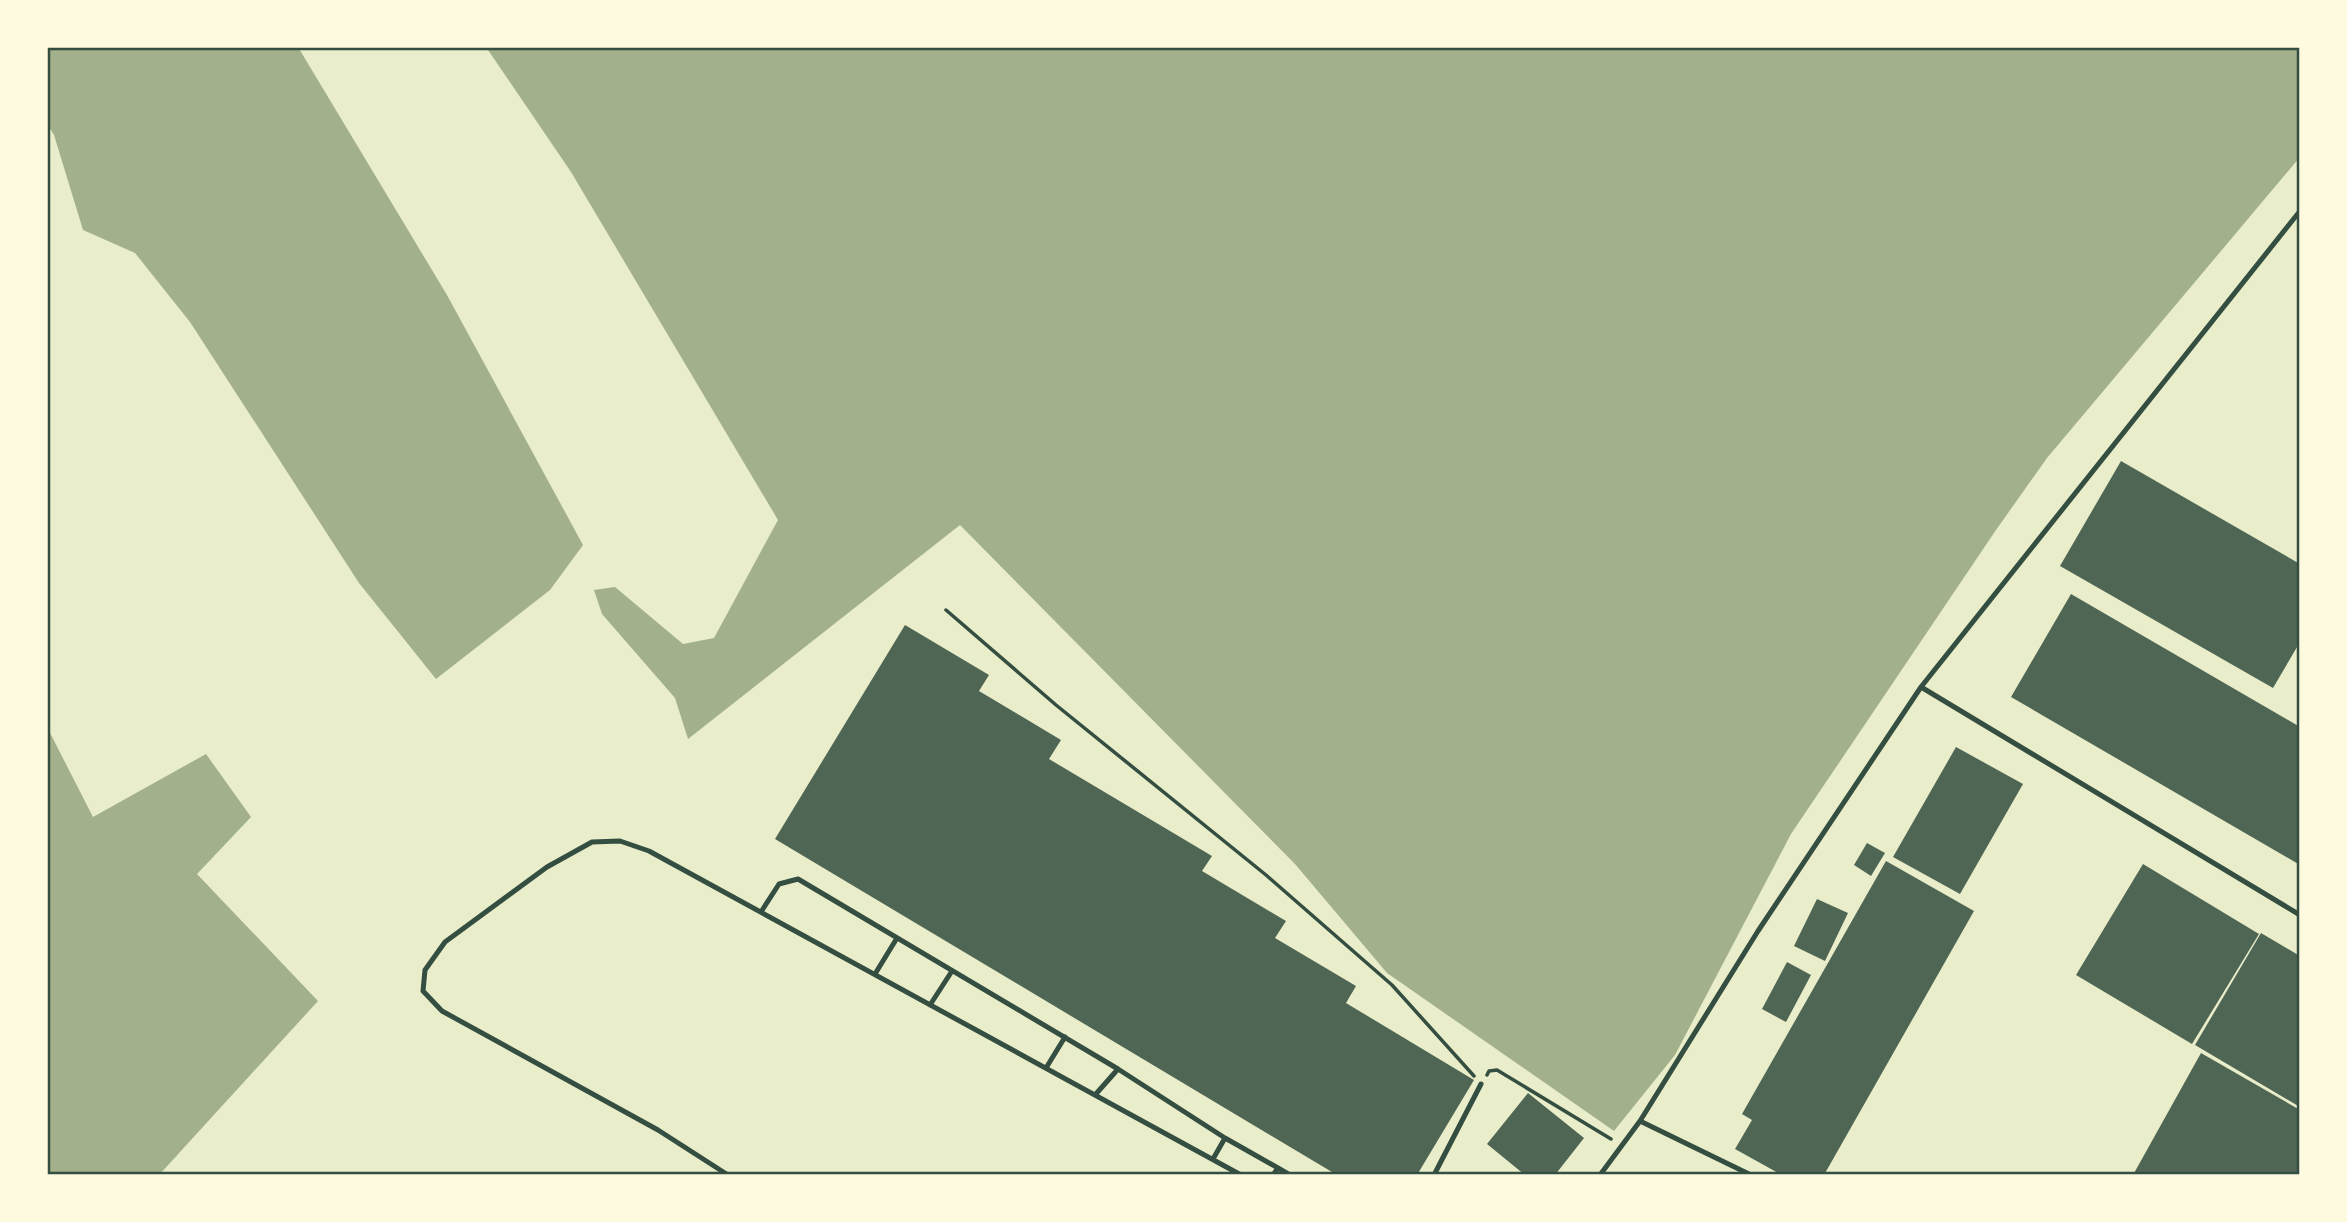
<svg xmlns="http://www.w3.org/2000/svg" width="2347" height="1222" font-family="'Exo 2',sans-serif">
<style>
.water{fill:#a3b18a}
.building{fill:#4f6655}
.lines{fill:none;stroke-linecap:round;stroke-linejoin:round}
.path{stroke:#344e41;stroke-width:3.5}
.service{stroke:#344e41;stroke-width:5}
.neatline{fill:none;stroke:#344e41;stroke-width:2.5}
</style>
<rect width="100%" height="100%" fill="#e9edc9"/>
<path class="water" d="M47 47H298L447 295 583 545 550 590 436 679 359 583 190 322 135 253 83 230 54 135 47 124Z
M486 47H2300V157L2047 458 1996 530 1791 834 1675 1055 1614 1131 1387 973 1295 864 960 525 688 739 675 698 602 614 594 590 615 587 683 644 714 638 778 520 571 172Z
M47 727 93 817 206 754 251 817 197 874 318 1001 159 1175H47Z"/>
<path class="building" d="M2121 461 2300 564V642L2273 688 2060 566Z
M2071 594 2300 727V865L2011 697Z
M905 625 989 675 979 691 1061 740 1049 759 1212 856 1202 871 1286 921 1275 938 1356 986 1346 1003 1474 1080 1417 1175H1337L775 839Z
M1956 747 2023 784 1960 894 1893 857Z
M1867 843 1885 853 1871 876 1854 865Z
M1886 861 1974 911 1824 1175H1782L1735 1149 1752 1120 1742 1114Z
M2143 864 2259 934 2192 1044 2076 975Z
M1817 899 1848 913 1825 961 1794 946Z
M2261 933 2300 956V1107L2195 1045Z
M1787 962 1811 975 1786 1022 1762 1009Z
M2201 1053 2300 1110V1175H2133Z
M1528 1093 1584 1138 1555 1175H1525L1487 1144Z"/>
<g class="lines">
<path class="path" d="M946 610 1056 705 1266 875 1392 985 1474 1076
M1487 1075 1489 1071 1497 1070 1611 1139"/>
<path class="service" d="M1921 687 2300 211
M761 912 779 884 798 879 1118 1069
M875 974 897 938
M930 1005 952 971
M1046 1068 1065 1037
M1095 1095 1118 1069 1225 1138 1213 1159
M1640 1121 1758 931 1921 687 2300 915
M1225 1138 1278 1168
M728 1175 658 1130 442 1011 423 991 425 970 445 942 547 867 592 842 620 841 649 851 1241 1175
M1273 1175 1278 1168 1290 1175
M1434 1175 1481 1084
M1600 1175 1640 1121 1751 1175"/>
</g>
<rect width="2347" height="1222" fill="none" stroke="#fefae0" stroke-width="98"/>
<rect x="49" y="49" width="2249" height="1124" class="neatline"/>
</svg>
